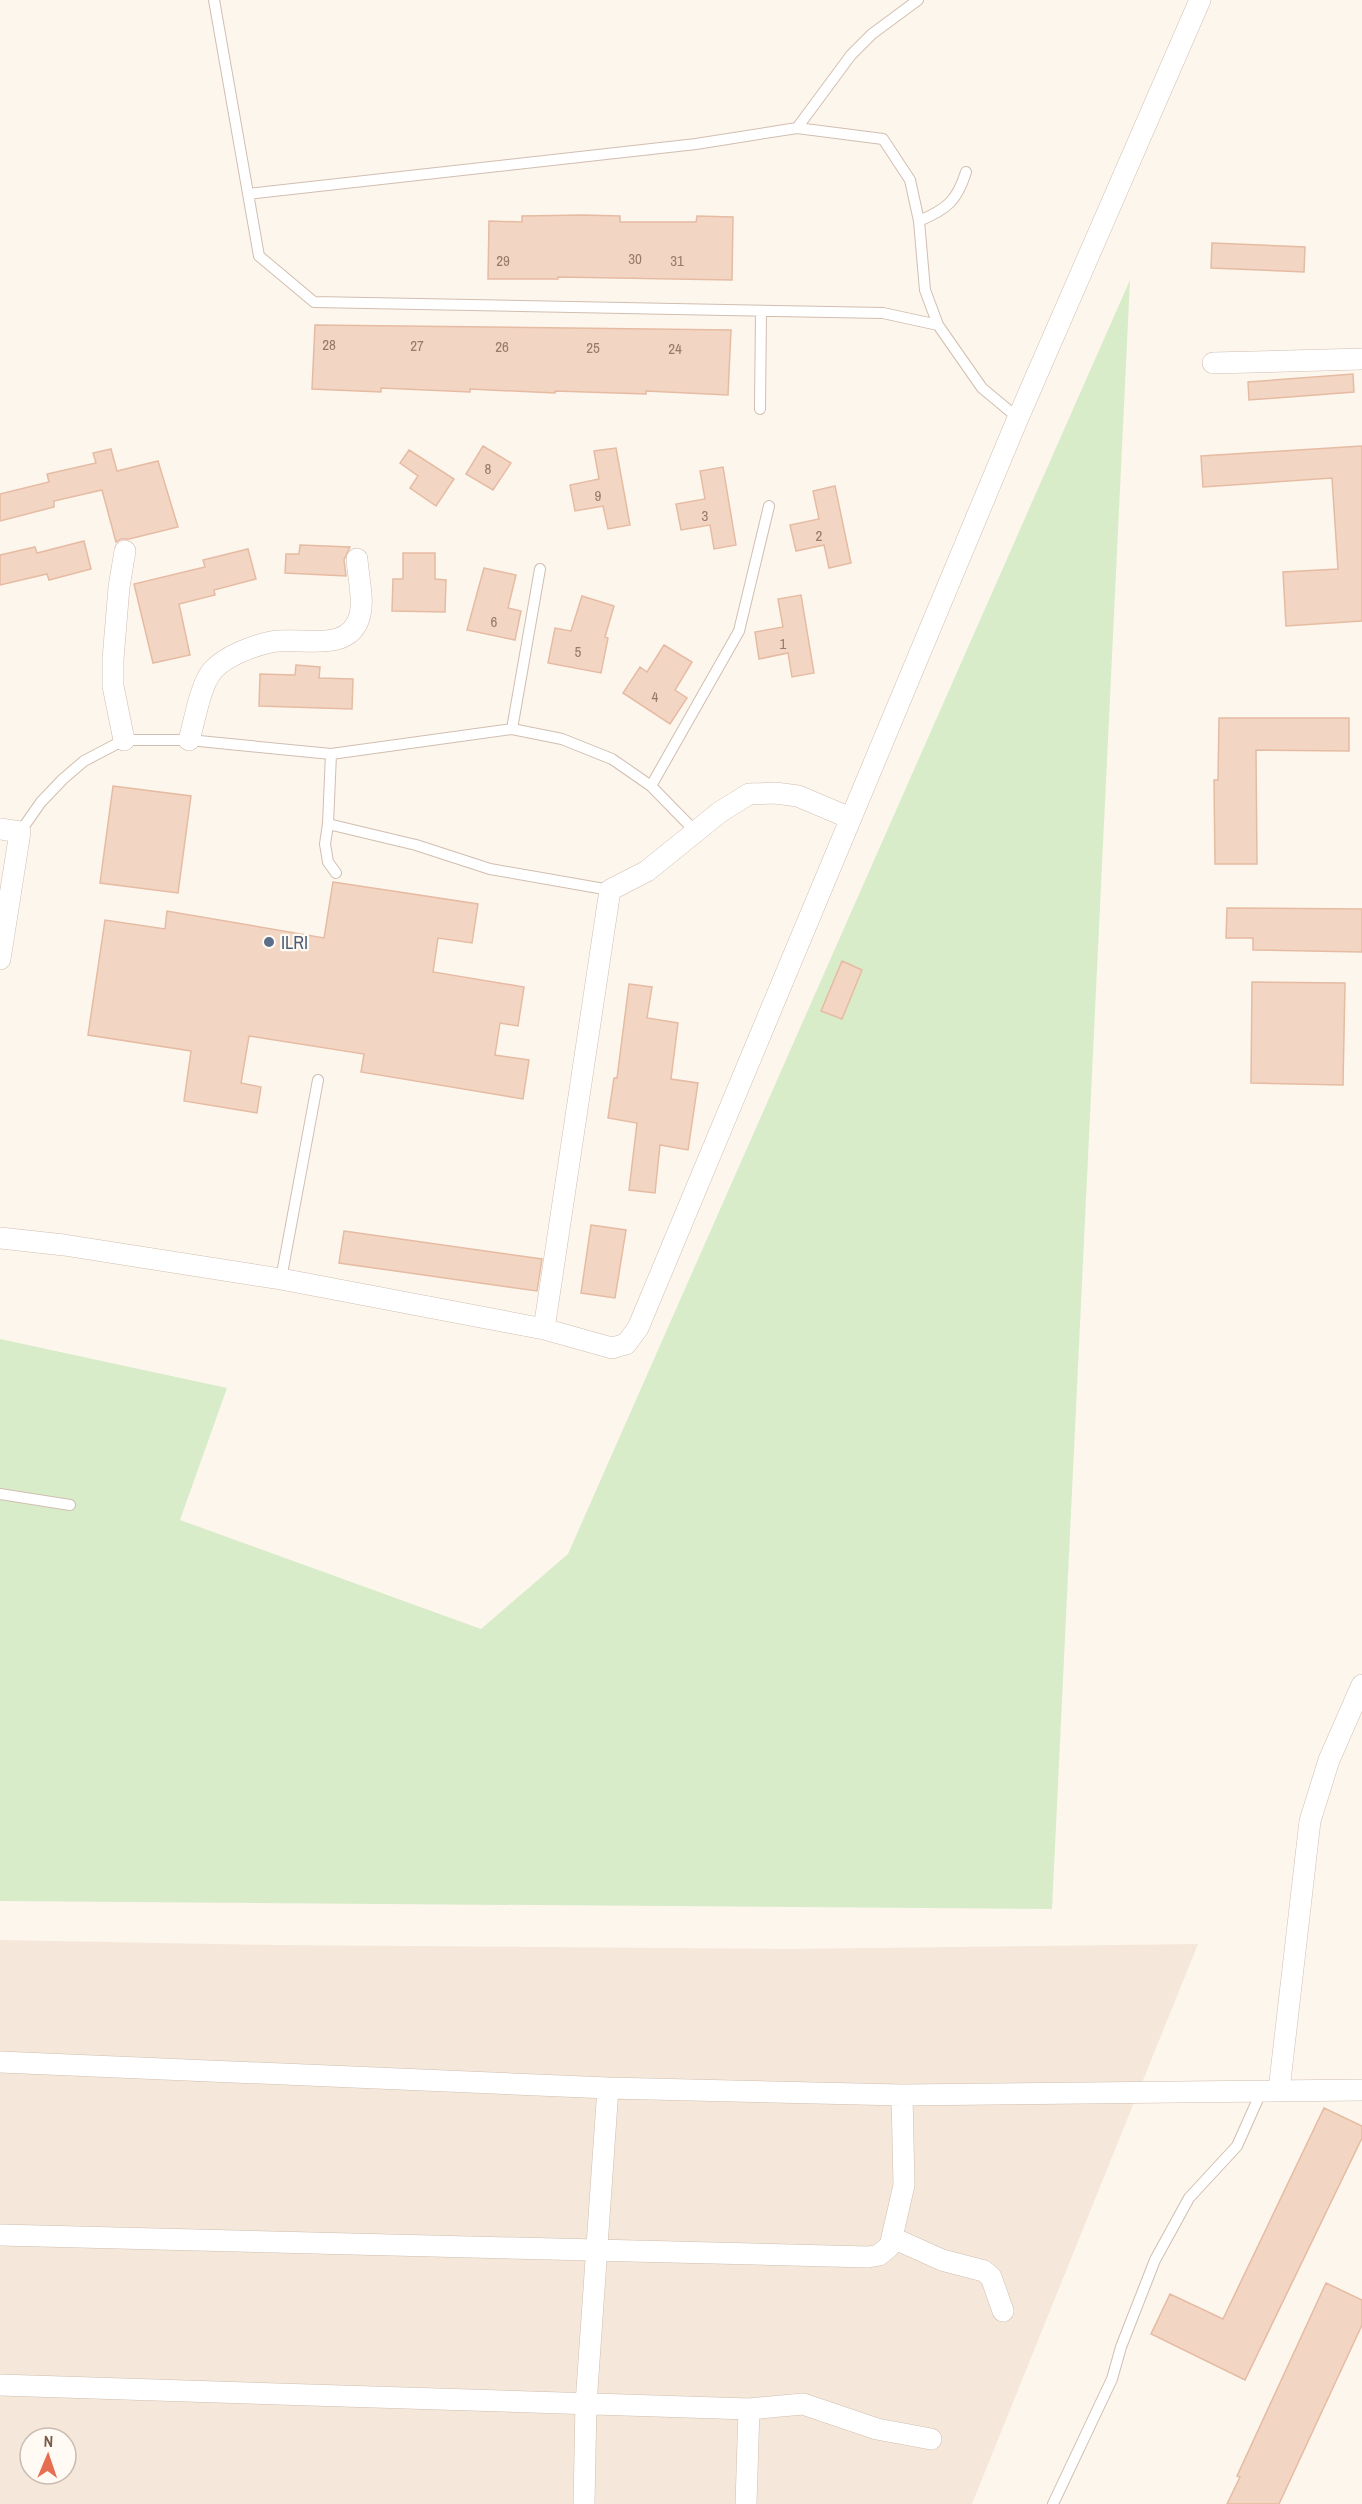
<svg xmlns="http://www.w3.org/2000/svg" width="1362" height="2504" font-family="'Archivo Narrow',sans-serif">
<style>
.residential{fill:#f5e8da;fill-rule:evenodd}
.green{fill:#d8ecc9}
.building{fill:#f3d5c3;stroke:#e6bba3;stroke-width:1.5}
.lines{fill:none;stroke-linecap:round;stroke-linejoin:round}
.lane-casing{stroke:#d1beb0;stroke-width:12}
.street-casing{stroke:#d1beb0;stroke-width:22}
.lane{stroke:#fff;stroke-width:10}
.street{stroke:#fff;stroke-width:21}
.service-dot{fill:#5c6f8a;stroke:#fffaf3;stroke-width:2}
.labels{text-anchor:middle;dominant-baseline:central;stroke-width:4.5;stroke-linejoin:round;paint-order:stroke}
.number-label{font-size:15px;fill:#987a6a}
.service-label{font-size:18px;fill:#4e5e75;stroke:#fffaf3;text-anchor:start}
</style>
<rect width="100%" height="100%" fill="#fdf6ec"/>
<path class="residential" d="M0 1940 275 1945 788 1949 1198 1944 972 2504H0ZM30 2438H66V2474H30Z"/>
<path class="green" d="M1130 280 1052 1909 0 1901V1339L227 1388 180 1520 481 1629 568 1554Z"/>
<path class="building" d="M583 215 620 216V222H696L697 216 733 217 732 280 558 277V279H488L489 221 522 222V216Z
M1212 243 1305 247 1304 272 1211 268Z
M315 325 731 330 728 395 646 391V394L555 391V393L470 389V392L381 388V392L312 389Z
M1353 374 1354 392 1249 400 1248 382Z
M483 446 511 463 493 490 466 474Z
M1362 446V621L1286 626 1283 572 1338 569 1332 478 1203 487 1201 456Z
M616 448 630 525 608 529 603 506 575 511 570 485 599 479 594 451Z
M111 449 117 471 158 461 178 527 129 539H121L116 542 102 490 54 501V507L0 521V494L49 482 47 474 96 463 93 453Z
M409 450 454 479 436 506 410 488 418 476 400 463Z
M723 467 736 545 714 549 710 525 681 530 676 504 705 499 700 471Z
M835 486 851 563 829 568 824 545 796 551 790 525 819 519 813 491Z
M84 541 91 569 49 580 47 574 0 585V555L35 547 37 553Z
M300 545 350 547 344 560 346 576 285 573 286 554H299Z
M248 549 256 579 214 590 215 595 179 604 190 655 153 663 134 584 205 567 203 560Z
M403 553H435V579L446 580 445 612 392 611 393 579H403Z
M484 568 516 575 508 608 521 611 515 640 467 630Z
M801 595 814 673 792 677 788 653 759 659 755 632 783 627 778 599Z
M582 596 614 606 605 637 608 638 601 673 548 663 555 628 571 631Z
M664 645 692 662 675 690 687 698 670 724 623 693 640 667 647 672Z
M296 665 320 667 319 678 353 679 352 709 259 706 260 674 295 675Z
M1219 718H1349V751L1256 750 1257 864H1215L1214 780H1218Z
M113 786 191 796 178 893 100 883Z
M333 882 478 904 472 943 438 938 433 972 524 987 518 1026 500 1023 495 1055 529 1060 523 1099 361 1072 364 1054 249 1036 241 1083 261 1087 257 1113 184 1101 191 1051 88 1035 105 920 165 929 167 911 324 938Z
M1227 908 1362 909V952L1253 950V938H1226Z
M842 961 862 970 842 1019 821 1011Z
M1252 982 1345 983 1343 1085 1251 1083Z
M629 984 652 987 647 1018 678 1023 671 1079 698 1083 688 1150 660 1145 655 1193 629 1190 637 1123 608 1118 614 1078H617Z
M591 1225 626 1230 615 1298 581 1293Z
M344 1231 542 1259 537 1291 339 1263Z
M1324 2108 1362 2126V2138L1245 2380 1151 2334 1170 2294 1223 2319Z
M1326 2283 1362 2300V2325L1279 2504H1227L1240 2477 1237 2476Z"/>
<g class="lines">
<g class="lane-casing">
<path id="lane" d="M214 0 259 256 314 302 883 313 938 325
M797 128 851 55 872 34 918 0
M248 194 696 144 797 128 883 139 910 180 919 221 925 290 938 325 982 388 1018 418
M919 221C947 209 957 201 966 172
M760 409 761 311
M512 729 540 569
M331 754 328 824 325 844 328 862 336 873
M651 786 695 831
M328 824 416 845 490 869 610 890
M20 832 41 802 63 779 84 761 124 740H189L331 754 512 729 562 739 612 759 651 786 739 631 769 506
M281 1279 318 1080
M0 1494 70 1505
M1053 2504 1112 2379 1121 2347 1155 2260 1189 2198 1237 2146 1262 2090"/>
</g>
<g class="street-casing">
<path id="street" d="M1213 363 1362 359
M124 740 113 686V659L119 587 125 551
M189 740C195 720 200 685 213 670 226 656 252 646 271 642 300 636 350 655 360 615 364 599 358 576 357 559
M0 829 20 832 0 959
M0 1238 64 1245 281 1279 544 1329 612 1348 626 1344 638 1328 1018 418 1200 0
M544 1329 610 890 647 871 720 812 749 794 775 793 798 796 850 818
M0 2062 608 2088 902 2095 1362 2090
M1279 2090 1310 1821 1329 1760 1362 1685
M0 2235 868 2257 879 2255 890 2246 904 2185 902 2095
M893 2238 942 2260 984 2271 991 2277 1003 2311
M0 2385 749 2409 746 2504
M749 2409 803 2404 877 2429 931 2439
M584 2504 586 2404 608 2088"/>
</g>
<use href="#lane" class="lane"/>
<use href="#street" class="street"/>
</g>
<circle class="service-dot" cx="269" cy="942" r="6"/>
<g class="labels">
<g class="number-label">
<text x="635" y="258">30</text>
<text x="503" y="260">29</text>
<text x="677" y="260">31</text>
<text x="329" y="344">28</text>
<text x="417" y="345">27</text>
<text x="502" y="346">26</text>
<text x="593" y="347">25</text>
<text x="675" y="348">24</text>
<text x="488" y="468">8</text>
<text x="598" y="495">9</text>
<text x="705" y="515">3</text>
<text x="819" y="535">2</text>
<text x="494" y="621">6</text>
<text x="783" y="643">1</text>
<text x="578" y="651">5</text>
<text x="655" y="696">4</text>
</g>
<g class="service-label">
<text x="281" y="942">ILRI</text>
</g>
</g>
<g transform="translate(48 2456) rotate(2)"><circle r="28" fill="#fffaf3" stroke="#cabbb1" stroke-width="1.5"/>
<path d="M0-4.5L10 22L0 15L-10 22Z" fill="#e76f51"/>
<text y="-9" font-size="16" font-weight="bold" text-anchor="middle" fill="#7a5c4d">N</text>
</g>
</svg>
